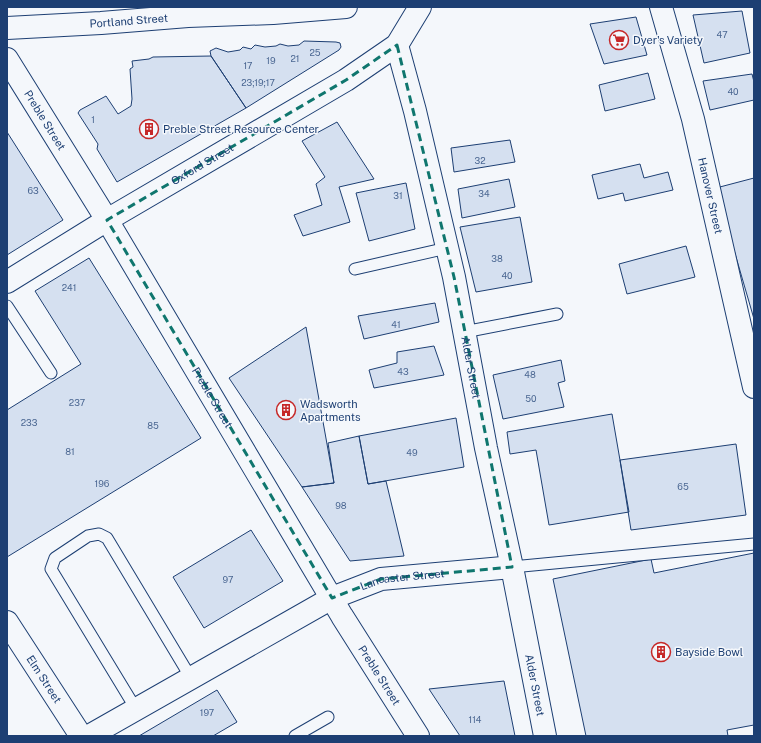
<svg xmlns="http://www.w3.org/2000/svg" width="761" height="743" font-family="'Public Sans',sans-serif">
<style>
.building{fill:#d5e0f0;stroke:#1d3f73}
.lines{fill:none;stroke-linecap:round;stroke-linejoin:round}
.lane-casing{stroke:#1d3f73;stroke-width:13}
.street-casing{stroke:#1d3f73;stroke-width:24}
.secondary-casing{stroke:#1d3f73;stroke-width:24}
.lane{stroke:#f4f7fb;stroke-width:11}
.street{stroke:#f4f7fb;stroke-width:22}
.secondary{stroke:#f4f7fb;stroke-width:22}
.marked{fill:none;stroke:#0f766e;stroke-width:3;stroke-dasharray:8 5;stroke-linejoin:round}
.labels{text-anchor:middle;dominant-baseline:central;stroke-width:3;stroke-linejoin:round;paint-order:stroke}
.number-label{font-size:9px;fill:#4b6792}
.street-label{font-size:11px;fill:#1d3f73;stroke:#f4f7fb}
.poi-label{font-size:11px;fill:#1d3f73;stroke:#f4f7fb;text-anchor:start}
</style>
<rect width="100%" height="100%" fill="#f4f7fb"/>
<path class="building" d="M742 11 750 53 704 63 693 15Z
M636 17 647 55 604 64 590 24Z
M304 41 336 42 340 43 341 47 339 50 246 108 211 56 210 51 216 48 228 52 240 50 243 47 251 49 255 45 265 47 276 46 280 44 288 46 299 45Z
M211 56 246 108 117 182 97 149 98 144 78 113 80 110 106 96 118 114 131 106 132 99 130 69 133 67 132 61 149 59 153 57Z
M648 73 655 99 605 111 599 85Z
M752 74 754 82V100L710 110 703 81Z
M337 122 374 179 339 187 350 222 303 236 294 215 322 205 316 184 325 177 302 141Z
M7 132 63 220 7 255Z
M510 140 515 162 454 172 451 148Z
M640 164 644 178 668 172 673 190 625 201 623 193 598 199 592 175Z
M754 178V319L716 188Z
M509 179 515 207 462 218 458 189Z
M406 183 415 229 369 241 356 193Z
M520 217 532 282 476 292 460 227Z
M686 246 695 277 627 294 619 264Z
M89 258 201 438 7 557V410L81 364 35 291Z
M435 303 439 322 364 339 358 316Z
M306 327 334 483 302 487 229 378Z
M434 346 444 375 374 388 369 370 397 363V352Z
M561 360 565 381 558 383 564 407 503 419 493 375Z
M612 414 629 512 549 525 536 450 510 454 507 432Z
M456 418 464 467 368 484 359 436Z
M359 436 368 484 386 481 404 556 350 561 302 487 334 483 328 443Z
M736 444 746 515 631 530 620 460Z
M251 530 283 581 204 628 173 577Z
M754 553V725L727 730 728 736H586L553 579 651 559 654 573Z
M504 681 515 736H460L429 689Z
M217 690 237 722 213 736H139Z"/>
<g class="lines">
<g class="lane-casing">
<path id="lane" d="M355 269 447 248
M7 306 51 373
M464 332 557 314
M512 567 754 544
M136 709 51 569 55 558 88 536 99 534 107 538 191 678
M295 736 328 717"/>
</g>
<g class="street-casing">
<g id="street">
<path id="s1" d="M661 7 693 119 754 387"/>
<path id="s2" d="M397 45 415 111 454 277 486 448 512 567 545 736"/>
<path id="s3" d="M7 282 107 220 346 80 397 45 420 7"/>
<path id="s4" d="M89 736 332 598 381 579 512 567"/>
</g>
</g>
<g class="secondary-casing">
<g id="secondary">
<path id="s5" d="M7 28 101 23 188 16 273 13 346 7"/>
<path id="s6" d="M7 59 107 220 342 616 418 736"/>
<path id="s7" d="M7 622 81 736"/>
</g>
</g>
<use href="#lane" class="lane"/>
<use href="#street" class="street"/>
<use href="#secondary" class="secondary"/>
</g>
<path class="marked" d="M397 45 454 277 512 567 381 579 332 598 107 220 346 80Z"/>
<defs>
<g id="supermarket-ring" transform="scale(1)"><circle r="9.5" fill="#f4f7fb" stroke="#c62828" stroke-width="1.5"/><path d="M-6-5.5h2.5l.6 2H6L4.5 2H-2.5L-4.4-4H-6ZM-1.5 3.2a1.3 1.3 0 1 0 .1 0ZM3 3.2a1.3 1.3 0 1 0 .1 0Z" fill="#c62828"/></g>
<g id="building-ring" transform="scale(1)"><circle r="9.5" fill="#f4f7fb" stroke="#c62828" stroke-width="1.5"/><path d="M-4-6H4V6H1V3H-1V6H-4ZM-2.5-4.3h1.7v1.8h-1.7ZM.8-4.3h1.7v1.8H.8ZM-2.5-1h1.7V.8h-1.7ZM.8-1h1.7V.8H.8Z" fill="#c62828"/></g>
</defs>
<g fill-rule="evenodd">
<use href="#supermarket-ring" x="619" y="40"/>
<use href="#building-ring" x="149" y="129"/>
<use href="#building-ring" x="286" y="410"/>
<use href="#building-ring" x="661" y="652"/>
</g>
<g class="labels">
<g class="number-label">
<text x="722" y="34">47</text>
<text x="315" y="52">25</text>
<text x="295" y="58">21</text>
<text x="271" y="60">19</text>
<text x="248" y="65">17</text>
<text x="258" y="82">23;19;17</text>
<text x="733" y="91">40</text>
<text x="93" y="119">1</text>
<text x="480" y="160">32</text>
<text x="33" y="190">63</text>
<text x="484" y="193">34</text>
<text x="398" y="195">31</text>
<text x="497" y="258">38</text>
<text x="507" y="275">40</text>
<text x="69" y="287">241</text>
<text x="396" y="324">41</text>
<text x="403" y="371">43</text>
<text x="530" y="374">48</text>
<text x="531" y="398">50</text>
<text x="77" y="402">237</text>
<text x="29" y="422">233</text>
<text x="153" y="425">85</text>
<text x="70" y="451">81</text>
<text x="412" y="452">49</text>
<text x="102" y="483">196</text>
<text x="683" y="486">65</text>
<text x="341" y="505">98</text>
<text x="228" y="579">97</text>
<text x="207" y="712">197</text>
<text x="475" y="719">114</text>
</g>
<g class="street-label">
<text stroke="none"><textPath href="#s5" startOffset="122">Portland Street</textPath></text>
<text stroke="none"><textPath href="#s6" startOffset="72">Preble Street</textPath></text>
<text stroke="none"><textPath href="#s3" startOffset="228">Oxford Street</textPath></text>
<text stroke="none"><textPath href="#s1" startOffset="195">Hanover Street</textPath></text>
<text stroke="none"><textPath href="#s2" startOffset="331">Alder Street</textPath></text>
<text stroke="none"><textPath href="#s6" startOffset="396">Preble Street</textPath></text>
<text stroke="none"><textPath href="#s4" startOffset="353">Lancaster Street</textPath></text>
<text stroke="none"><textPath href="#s6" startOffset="720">Preble Street</textPath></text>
<text stroke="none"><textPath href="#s7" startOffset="68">Elm Street</textPath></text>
<text stroke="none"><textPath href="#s2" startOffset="655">Alder Street</textPath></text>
</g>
<g class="poi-label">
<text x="633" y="40">Dyer's Variety</text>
<text x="163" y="129">Preble Street Resource Center</text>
<text x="300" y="404">Wadsworth<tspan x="300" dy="13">Apartments</tspan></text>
<text x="675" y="652">Bayside Bowl</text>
</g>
</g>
<rect width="761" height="743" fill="none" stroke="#1d3f73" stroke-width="16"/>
</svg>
